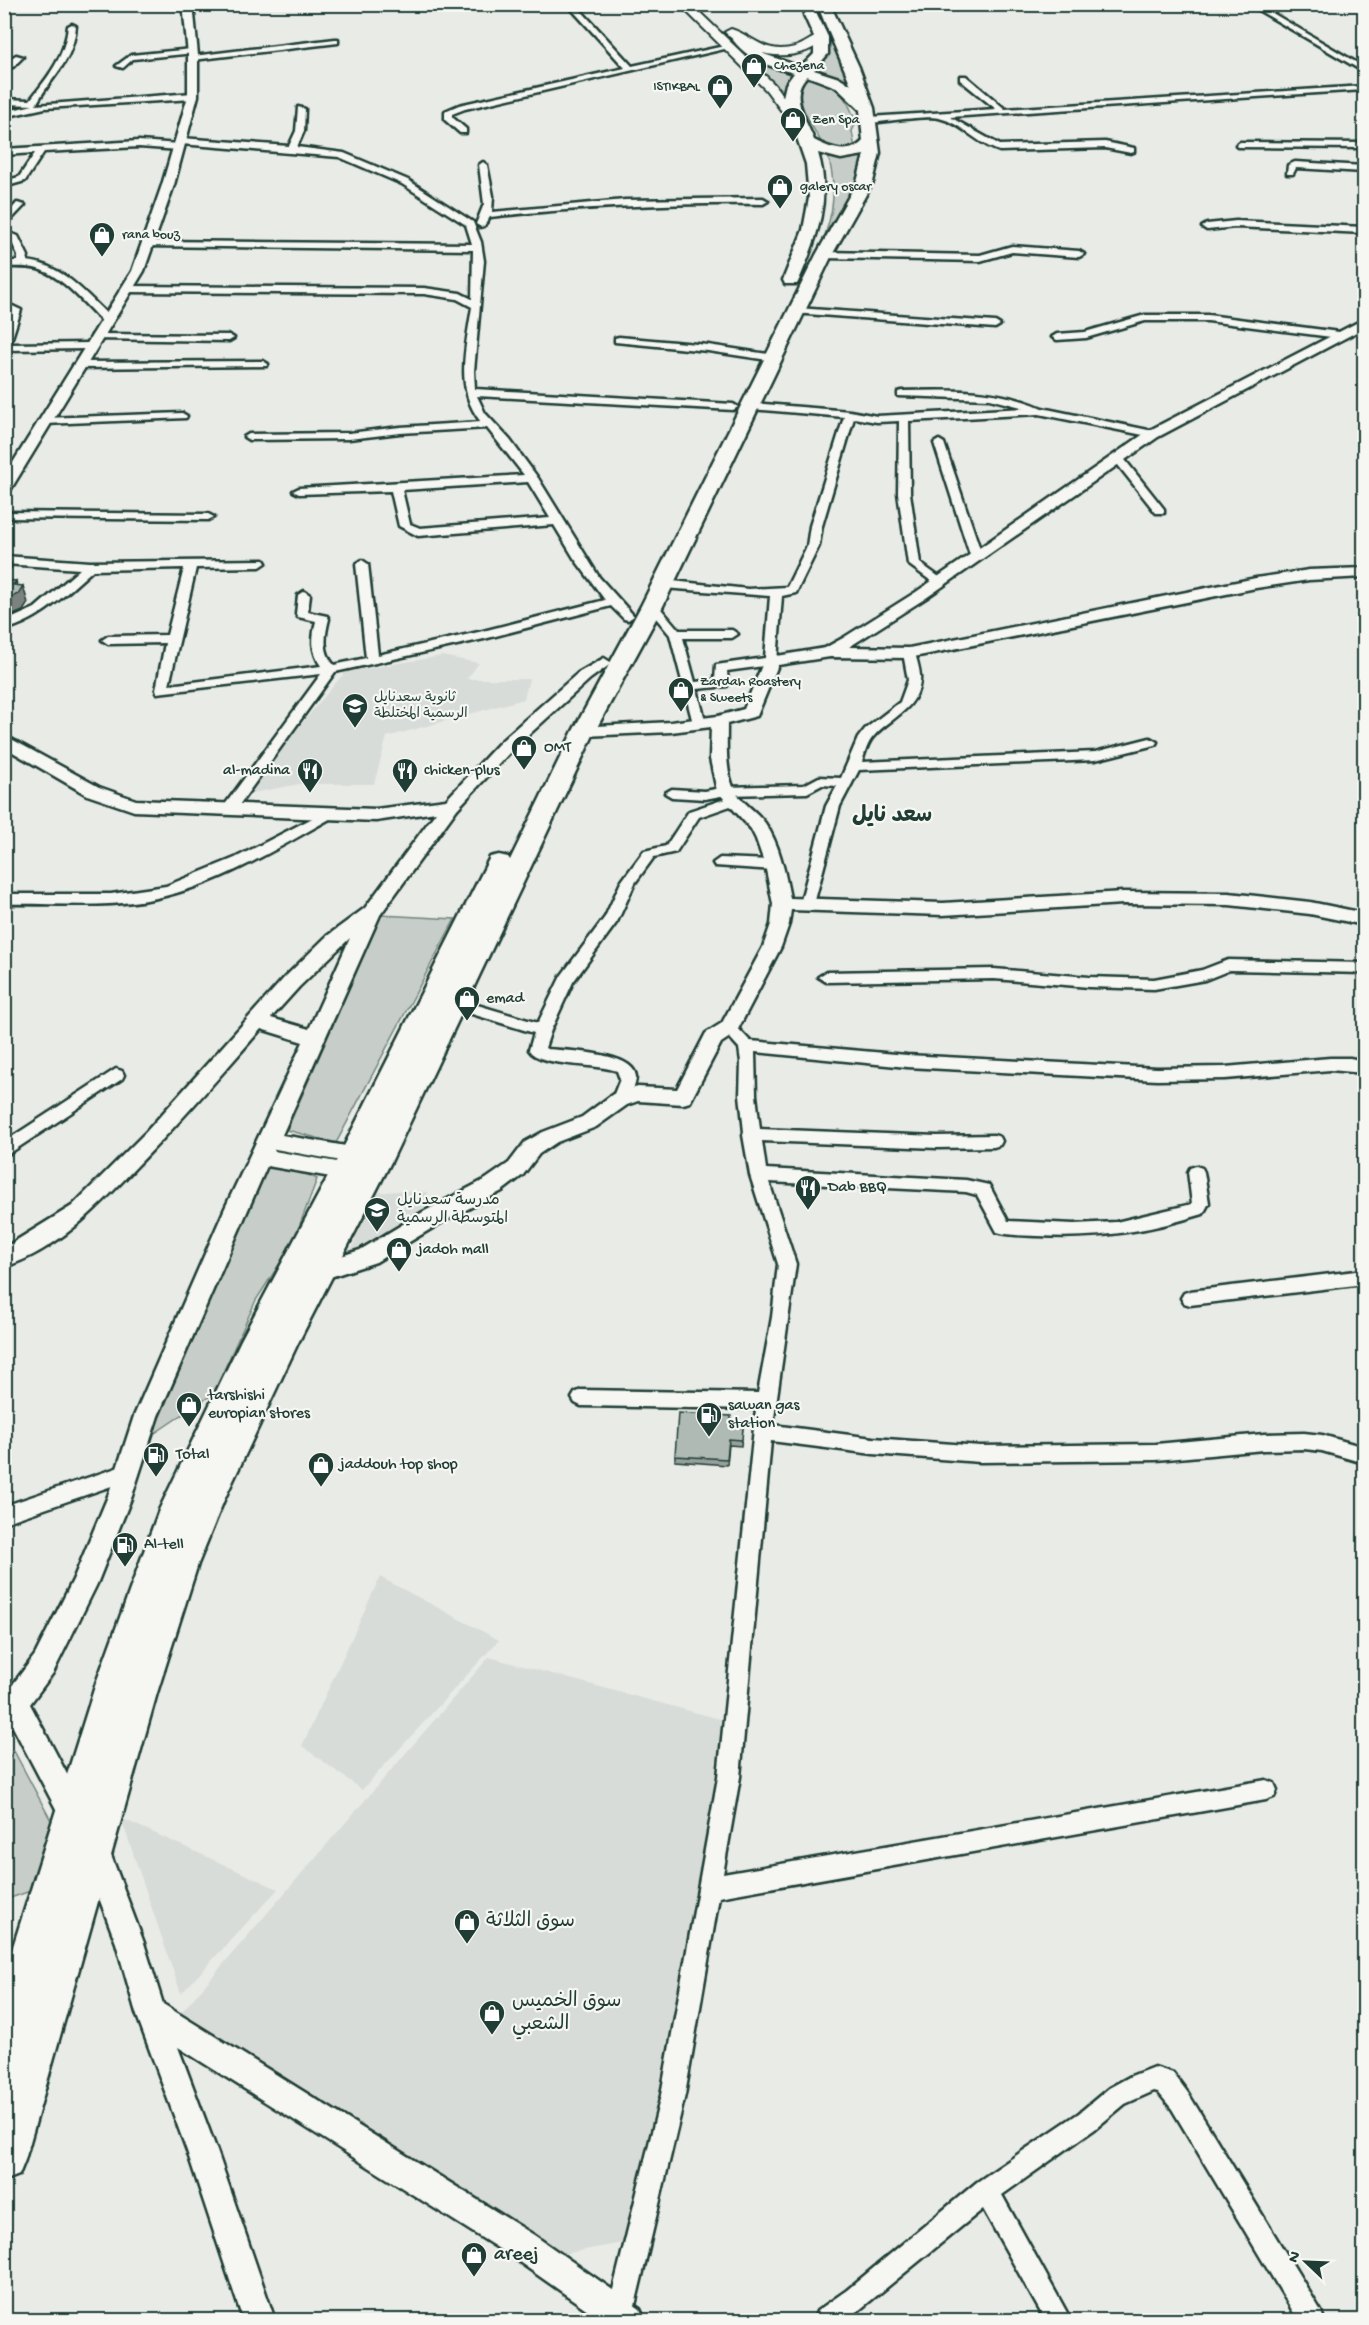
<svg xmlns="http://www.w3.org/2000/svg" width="1369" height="2325" font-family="'Gochi Hand','Playpen Sans Arabic',sans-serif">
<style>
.built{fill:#d8dcd8}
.green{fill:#c7cec9;stroke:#73867e;stroke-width:1.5}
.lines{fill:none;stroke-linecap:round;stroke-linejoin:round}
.minor-casing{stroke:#1f3d34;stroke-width:5}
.tertiary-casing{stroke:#1f3d34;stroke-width:5}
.secondary-casing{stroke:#1f3d34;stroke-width:4}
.trunk-casing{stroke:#1f3d34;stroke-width:5}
.minor{fill:#f6f6f2;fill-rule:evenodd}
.tertiary{fill:#f6f6f2;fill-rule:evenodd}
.secondary{fill:#f6f6f2;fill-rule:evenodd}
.trunk{fill:#f6f6f2;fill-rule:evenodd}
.wall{fill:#97a09c;stroke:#1f3d34;stroke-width:1.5}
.shaded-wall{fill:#7b827f;stroke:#1f3d34;stroke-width:1.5}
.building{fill:#b0bab5;stroke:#1f3d34;stroke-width:1.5}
.labels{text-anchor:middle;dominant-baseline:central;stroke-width:4.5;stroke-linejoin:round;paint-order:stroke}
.far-poi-label{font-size:14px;fill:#1f3d34;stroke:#f6f6f2;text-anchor:start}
.poi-label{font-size:16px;fill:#1f3d34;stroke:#f6f6f2;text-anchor:start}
.near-poi-label{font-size:20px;fill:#1f3d34;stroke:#f6f6f2;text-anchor:start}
.district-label{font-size:22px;font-weight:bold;fill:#1f3d34;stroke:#f6f6f2}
</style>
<rect width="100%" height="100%" fill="#e9ebe7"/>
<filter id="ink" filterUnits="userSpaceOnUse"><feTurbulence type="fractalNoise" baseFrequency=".0167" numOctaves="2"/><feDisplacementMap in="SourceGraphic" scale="12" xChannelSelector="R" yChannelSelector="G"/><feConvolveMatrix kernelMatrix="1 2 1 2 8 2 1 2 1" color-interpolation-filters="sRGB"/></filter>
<g filter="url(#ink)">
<path class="built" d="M442 656 479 663 467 679H529L524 699 387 737 374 784H300L242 795 345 672Z
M398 1191 427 1192 435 1212 350 1255 370 1193Z
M380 1577 499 1640 362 1790 302 1746Z
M489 1657 731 1722 683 2009 628 2242 563 2254 416 2170 179 2015Z
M121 1818 278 1889 181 1994Z"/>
<path class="green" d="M824 25H827L843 59 849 83 813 70 827 53Z
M745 59 794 74 783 90Z
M805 78C835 83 847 94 856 123L852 131 855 149 844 152 823 145C812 125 791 99 805 78Z
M865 154C857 190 842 215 821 245 834 214 837 188 828 155Z
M381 915 455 919 336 1143 287 1130Z
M267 1167H292L317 1179 293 1243 256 1300 213 1394 152 1435Z
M14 1751 56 1830 39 1888 5 1900V1763Z"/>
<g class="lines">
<g class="minor-casing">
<path id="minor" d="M567 4H575L632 66 729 45 733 47 465 109 452 114V117L466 129V133H460L445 120V111L459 105 625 68Z
M1248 4H1257L1364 67V72Z
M72 24 76 26C73 63 51 76 36 105L193 93 197 96 193 99 45 108 4 117V112L33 105 4 104V99L30 100C48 77 65 57 68 26Z
M335 39H338V43L193 60 189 58 193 56Z
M192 49 196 51 195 53 133 59 123 68 116 66 131 55Z
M16 55 23 57 13 67 4 68V63Z
M960 76H966L1005 109 1364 86V90L950 117 1000 145 1105 142 1134 148V152L1131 153 1105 148 1000 151C978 145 962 123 939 118 926 115 884 122 869 123L865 120 869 117 996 109 960 80Z
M298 107 305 109 304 131 297 147 344 153 408 180 473 222 481 242 484 261 474 371 475 389 733 404 738 407 733 410 477 396 485 413 510 440 538 478 599 577 634 616 628 620 624 619 611 606 484 639 335 672 234 812H224L222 809 224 806 321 674 157 693 156 690 165 643 108 644 102 640 108 636 167 635 184 568 93 570C65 594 42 620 4 630V622L35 608 80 569 4 564V556L90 562 264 560 266 563 260 567 196 568 169 685 321 666C311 651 312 638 316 621L298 617 296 614 298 595 304 591 310 595 308 612 327 616 329 619C325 635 322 651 334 665L366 658 356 564 362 560 368 564 378 655 483 631 605 600 574 558 554 525 418 536 399 526 391 491 299 494 293 491 299 488 524 475 487 428 400 433 349 439 249 440 244 437 249 434 349 433 400 427 481 422C454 389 466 347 472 307L457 299 424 294 127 292 122 289 127 286 424 288 460 293 472 299 473 250 145 246V242L148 241 472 244 466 225 402 184 339 157 181 144 177 141 181 138 289 146 296 131ZM528 482 550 518 420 528 410 524 402 490Z
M139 141 179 144 183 147 179 150 139 147 44 152 25 181 4 187V181L19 177 35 153 4 155V149Z
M1240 142 1364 143V148L1237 147 1236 145Z
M483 162 487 165 493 196 492 212 625 200 763 198 768 201 763 204C672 203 581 207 490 217L484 226 481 227 476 224 484 204 479 165Z
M1295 162 1364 166V172L1296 168 1293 174H1287L1288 165Z
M17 203 25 205 4 227V218Z
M1236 221 1364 227V233L1236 227 1207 230 1202 227 1207 224Z
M4 231 18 236 28 256 27 261C63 265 86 294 111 318V322H103C84 304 64 277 38 269 27 266 15 267 4 267V261H18V256L11 240 4 237Z
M1012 246 1079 251 1084 254 1079 257 1012 252 980 261 824 258 819 255 824 252 980 255Z
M4 302 21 310 10 344 90 343 95 346 90 349 4 350V329L11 311 4 309Z
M797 308 995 322 1000 325 995 328 793 313 792 311Z
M1145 315H1208L1339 332 1344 335 1339 338 1208 321H1145L1086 338 1057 340 1052 337 1057 334 1085 332Z
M96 334 229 335 234 338 229 341 92 339V335Z
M619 337 708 345 775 355 780 358 775 361 708 351 615 342V338Z
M263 361 268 364 267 366 78 368 73 365 78 362Z
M902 391C951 390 997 388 1042 408L1153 431 1158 434 1153 437 1039 414 909 421 910 493 920 563 942 579 944 582 938 586 908 564 898 493 899 421 877 422 854 418 822 526 819 546 796 593 782 596 777 661 771 665 727 671 728 683 727 686 697 689 706 724 704 727H694L670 635 646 606 652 602 656 603 679 630H732L738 634 732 638H683L695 682 715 680 716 665 765 658 770 596 663 588 657 584 663 580 748 589 787 587 807 546 810 526 844 417 751 409 746 406 751 403 850 411 877 416 1025 408 990 399 898 396V392Z
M182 413 187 416 186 418 45 424 40 421 45 418Z
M939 440 944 443 982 555 980 558H972L970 555 934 443Z
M1118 455 1122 456 1164 509V513H1156L1114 460V456Z
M4 512 208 514 214 517 208 520 4 518Z
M909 649 915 653C917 661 921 672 920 681 917 710 891 717 874 736 867 743 865 753 862 762L1095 752 1150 738 1157 742 1155 745 1095 760 859 770 840 806 814 904 807 909 800 904 826 806 837 786 822 785 807 793 726 795 705 799 672 797 665 793 672 789 705 791 726 787 804 785 819 777 841 778 858 738 865 729 900 702 908 680 903 653Z
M734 796 739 797 741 800 739 803 699 817 676 852 654 857 635 883 617 922 573 982 551 1030 545 1048 547 1049C566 1051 635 1052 636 1077 636 1086 630 1096 626 1103H614L612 1099 620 1079 617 1071C596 1063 539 1067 529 1050L534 1033 449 1007 446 1003 449 999 454 998 538 1023 561 976 605 917 621 882 644 851 666 846 689 811Z
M330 809 335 810 337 813 335 816C276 849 215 888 147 900 100 908 52 903 4 904V894H111L166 886 235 858Z
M720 858 774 860 781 865 774 870 715 866 713 863Z
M1228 960 1364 963V973L1230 970 1205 980 1154 989 1089 987 994 979 826 982 818 977 826 972 994 969 1089 977 1154 979 1202 970Z
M729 1023 734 1024 750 1041 907 1055 1157 1068 1225 1067 1330 1058H1350L1364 1061V1073L1330 1070 1225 1079 1157 1080 907 1067 755 1052 756 1095 760 1129 937 1136 994 1135 1000 1137 1002 1141 1000 1145 994 1147 937 1148 762 1141 766 1169 966 1180 989 1185 1008 1221 1074 1224 1116 1222 1192 1204 1188 1172 1190 1168 1196 1166 1202 1168 1204 1172 1209 1203 1203 1214C1145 1232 1099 1239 1038 1236 1025 1235 1010 1236 997 1232L977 1195 966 1192 769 1182 796 1264 773 1425 873 1438 980 1446 1156 1444 1264 1434 1304 1433 1322 1435 1364 1447V1463L1322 1451 1304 1449 1264 1450 1156 1460 980 1462 873 1454 771 1441 740 1777 723 1874 1266 1780 1274 1783 1277 1790 1274 1797 1266 1800 719 1897 685 2095 633 2314 630 2320H610L607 2314 661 2095 718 1777 756 1409 581 1406 575 1403 572 1398 575 1393 581 1390 758 1393 772 1317 778 1264 750 1175 743 1135 744 1132 740 1095 741 1062 739 1048 721 1028 724 1024Z
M116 1069 122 1071 124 1075 122 1079 4 1157V1142Z
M1364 1270V1284L1190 1305 1184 1303 1181 1298 1184 1293 1190 1291Z
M128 1464 135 1466 137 1472 135 1478 4 1523V1506Z
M1154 2067 1173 2073 1188 2093 1321 2311 1324 2320H1298L1172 2109 1158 2092 1154 2091 1125 2104 1095 2129 1002 2195 1071 2320H1045L983 2209 847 2320H814L817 2311 847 2290 977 2182 1079 2113 1109 2088 1131 2076Z"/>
</g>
<g class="tertiary-casing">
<path id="tertiary" d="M183 4H193L198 55V96L174 185 144 271 11 489 4 493V477L132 271 162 185 188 96V55Z
M1364 319V328L1158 437 926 598 849 647 909 648 1256 578 1309 570 1364 568V577L1309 580 1256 588 909 658 830 657 778 665 757 716 727 724C727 745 725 769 734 789 740 802 757 811 765 823 780 845 785 873 790 898L943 903 1123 892 1229 893 1310 902 1364 913V925L1310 914 1229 905 1123 904 943 915 791 910 789 924 781 947 736 1033 721 1043 690 1102 683 1104 638 1101 627 1105 596 1127 557 1142 539 1154 523 1175 502 1191 439 1224 376 1262 318 1281 310 1278 307 1272 310 1266 360 1250 423 1212 486 1179 509 1163 525 1142 543 1132 582 1117 613 1094 638 1087 677 1089 706 1033 722 1023 763 947 771 924 773 904 765 865 756 839 751 829 717 791 710 759 711 727 671 732 584 736 578 735 576 731 578 727 671 722 718 716 744 709 765 658 825 648 843 638 916 592 1148 431Z
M604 658 612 663 590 679 512 750 457 809 380 915 282 1135 369 1150 376 1152 379 1158 376 1164 369 1166 275 1149 274 1151 360 1166 367 1168 371 1174 367 1180 360 1182 267 1166 158 1416 132 1496 97 1584 53 1673 30 1704 90 1818 86 1828 76 1831 66 1828 13 1727 4 1730V1696L35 1655 73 1580 108 1496 134 1416 225 1208 303 1042 261 1029C221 1075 181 1121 138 1165 100 1205 59 1250 4 1267V1248L72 1206 146 1132 285 977 327 936 365 908 436 812 376 821 134 811 87 795 4 747V735L99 787 136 800 376 809 446 800 500 742 578 673ZM350 938 309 1029 271 1018 299 987Z
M95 1836 105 1840 109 1850 144 1943 163 2004 534 2235 640 2309 645 2320H602L512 2257 178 2047 217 2151 275 2320H243L187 2151 136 2013 116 1943 81 1850 85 1840Z"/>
</g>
<g class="secondary-casing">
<path id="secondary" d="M679 4H691L774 84 805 126 803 129H795L766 90Z
M731 29C754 36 764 55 795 47 805 44 812 37 821 34L827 37C802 65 749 59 725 32Z"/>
</g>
<g class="trunk-casing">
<path id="trunk" d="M817 4H830L859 67 874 108 880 153 873 182 832 255 663 606 595 731 392 1160 298 1343 224 1500 198 1564 157 1693 25 2160 19 2175 4 2181V2088L14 2056 4 2060V1975L96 1683 159 1510 241 1340 340 1154 487 863 490 857 499 855 508 857 510 860 573 731 641 606 816 255 857 182 864 155 841 159 818 153C832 199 817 238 799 280L797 284H785L783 280 803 230 809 198 806 164 783 97 786 84 794 73C770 67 748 60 733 40L735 37H745L764 54 801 67 814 54V37L804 15 806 12H816L828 37V54L814 70 842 79 851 85ZM807 76 836 87 860 110 863 141C849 156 829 148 814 140 806 119 788 95 807 76Z"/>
</g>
<use href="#minor" class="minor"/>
<use href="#tertiary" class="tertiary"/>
<use href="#secondary" class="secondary"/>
<use href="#trunk" class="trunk"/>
</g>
<path class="wall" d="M731 1426 743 1427 741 1446 729 1445 727 1465 675 1461V1456Z"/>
<path class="shaded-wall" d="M8 551 12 567 4 580V556Z
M16 581 19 593 23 586 28 603 23 611 4 619V601Z"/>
<path class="building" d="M4 580 16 581 13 585 23 586 18 594 4 601Z
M678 1413 731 1416V1426L743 1427 742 1440 729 1439 727 1459 675 1456Z"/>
</g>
<defs>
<g id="shop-pin" transform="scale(1.35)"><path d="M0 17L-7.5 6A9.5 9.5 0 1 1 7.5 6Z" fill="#1f3d34" stroke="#f6f6f2"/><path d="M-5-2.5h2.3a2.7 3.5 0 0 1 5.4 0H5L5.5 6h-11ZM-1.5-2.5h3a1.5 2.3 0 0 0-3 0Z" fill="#fff"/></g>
<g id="school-pin" transform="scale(1.35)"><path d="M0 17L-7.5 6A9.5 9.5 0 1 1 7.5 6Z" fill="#1f3d34" stroke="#f6f6f2"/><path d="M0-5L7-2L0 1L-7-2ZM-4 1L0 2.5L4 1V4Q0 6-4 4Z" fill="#fff"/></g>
<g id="restaurant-pin" transform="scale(1.35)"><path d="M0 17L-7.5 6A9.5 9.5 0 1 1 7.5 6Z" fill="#1f3d34" stroke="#f6f6f2"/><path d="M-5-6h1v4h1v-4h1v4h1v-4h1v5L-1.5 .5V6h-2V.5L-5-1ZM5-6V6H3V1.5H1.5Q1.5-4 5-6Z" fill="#fff"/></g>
<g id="fuel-pin" transform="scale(1.35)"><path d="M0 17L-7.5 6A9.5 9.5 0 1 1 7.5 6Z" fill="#1f3d34" stroke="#f6f6f2"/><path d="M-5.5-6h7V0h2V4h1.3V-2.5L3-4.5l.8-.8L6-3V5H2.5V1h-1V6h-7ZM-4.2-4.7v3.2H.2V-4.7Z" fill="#fff"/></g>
</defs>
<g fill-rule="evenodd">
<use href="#shop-pin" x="754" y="66"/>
<use href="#shop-pin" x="720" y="87"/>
<use href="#shop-pin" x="793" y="120"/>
<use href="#shop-pin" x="780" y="187"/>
<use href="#shop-pin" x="102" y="235"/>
<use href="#shop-pin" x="681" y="690"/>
<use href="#school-pin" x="355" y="706"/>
<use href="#shop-pin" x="524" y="748"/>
<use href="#restaurant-pin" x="310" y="771"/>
<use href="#restaurant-pin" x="405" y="771"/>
<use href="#shop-pin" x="467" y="999"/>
<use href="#restaurant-pin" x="808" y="1188"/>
<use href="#school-pin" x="377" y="1210"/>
<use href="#shop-pin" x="399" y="1250"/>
<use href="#shop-pin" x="189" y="1405"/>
<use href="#fuel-pin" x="709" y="1415"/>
<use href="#fuel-pin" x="156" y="1455"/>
<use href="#shop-pin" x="321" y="1465"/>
<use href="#fuel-pin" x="125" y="1545"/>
<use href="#shop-pin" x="467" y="1922"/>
<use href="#shop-pin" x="492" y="2013"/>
<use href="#shop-pin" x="474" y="2255"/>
</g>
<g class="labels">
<g class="far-poi-label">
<text x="774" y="66">Chezena</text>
<text x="700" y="87" text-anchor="end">ISTIKBAL</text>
<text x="812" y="120">Zen Spa</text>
<text x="800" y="187">galery oscar</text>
<text x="122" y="235">rana bouz</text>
<text x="700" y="682">Zardah Roastery<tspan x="700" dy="16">&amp; Sweets</tspan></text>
<text x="374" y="698">ثانوية سعدنايل<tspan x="374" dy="16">الرسمية المختلطة</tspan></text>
</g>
<g class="poi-label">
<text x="544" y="748">OMT</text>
<text x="290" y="771" text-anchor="end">al-madina</text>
<text x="424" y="771">chicken-plus</text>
<text x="486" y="999">emad</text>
<text x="828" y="1188">Dab BBQ</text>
<text x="397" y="1201">مدرسة سعدنايل<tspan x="397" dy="18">المتوسطة الرسمية</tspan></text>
<text x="418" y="1250">jadoh mall</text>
<text x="208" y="1396">tarshishi<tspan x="208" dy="18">europian stores</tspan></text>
<text x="728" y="1406">sawan gas<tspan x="728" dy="18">station</tspan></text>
<text x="176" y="1455">Total</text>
<text x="340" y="1465">jaddouh top shop</text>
<text x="144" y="1545">Al-tell</text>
</g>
<g class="near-poi-label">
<text x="486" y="1922">سوق الثلاثة</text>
<text x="512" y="2002">سوق الخميس<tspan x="512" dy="23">الشعبي</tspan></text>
<text x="494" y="2255">areej</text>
</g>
<g class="district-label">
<text x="892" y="817">سعد نايل</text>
</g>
</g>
<rect width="1369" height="2325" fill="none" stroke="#f6f6f2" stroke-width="24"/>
<rect x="12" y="12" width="1345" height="2301" fill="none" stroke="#1f3d34" stroke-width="2" filter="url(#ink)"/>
<g transform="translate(1306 2262) rotate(293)" stroke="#f6f6f2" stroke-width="4.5" paint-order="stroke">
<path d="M0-4.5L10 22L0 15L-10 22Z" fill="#1f3d34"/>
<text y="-9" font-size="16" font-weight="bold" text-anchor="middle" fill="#1f3d34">N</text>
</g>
</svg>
